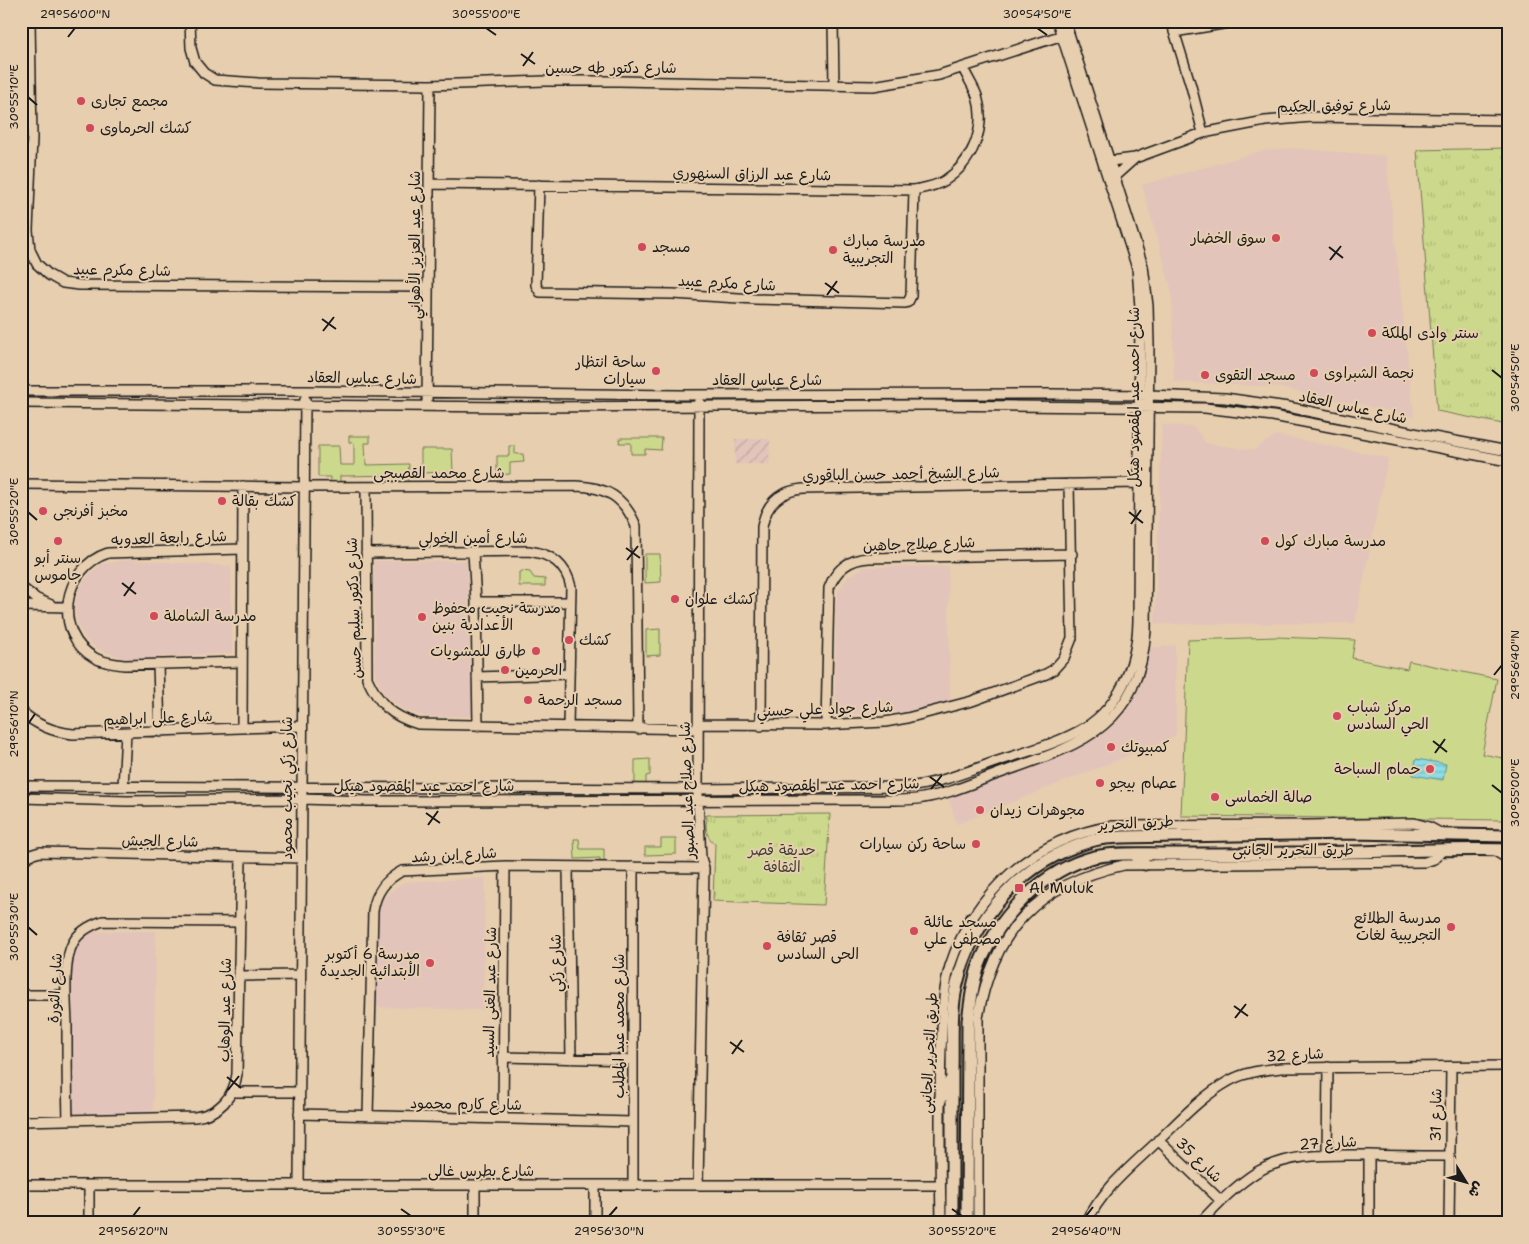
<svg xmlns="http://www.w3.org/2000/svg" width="1529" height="1244" font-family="'Shantell Sans','Playpen Sans Arabic',sans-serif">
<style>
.built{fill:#e2c4ba}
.industrial{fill:url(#industrial-furrows)}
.grass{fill:url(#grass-tufts);stroke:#747a54}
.garden{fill:#ccd88b;stroke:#747a54}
.water{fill:url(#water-rules);stroke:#5f9095}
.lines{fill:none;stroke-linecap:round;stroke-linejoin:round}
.minor-casing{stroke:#1c1c1c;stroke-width:12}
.tertiary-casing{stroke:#1c1c1c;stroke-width:15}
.minor{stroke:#e7ceaf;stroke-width:9}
.tertiary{stroke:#e7ceaf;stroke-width:11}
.ticks{fill:none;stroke:#1c1c1c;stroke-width:2}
.poi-dot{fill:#d1495b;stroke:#e7ceaf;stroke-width:2}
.labels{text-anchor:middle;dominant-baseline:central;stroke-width:4;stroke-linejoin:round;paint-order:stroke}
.street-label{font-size:15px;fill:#1c1c1c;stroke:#e7ceaf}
.poi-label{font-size:15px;fill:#1c1c1c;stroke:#e7ceaf;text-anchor:start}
.park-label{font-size:15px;fill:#3f4232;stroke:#e7ceaf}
.neatline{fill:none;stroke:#1c1c1c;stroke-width:2}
.ticks-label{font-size:12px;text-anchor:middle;fill:#1c1c1c}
</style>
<defs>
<pattern id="industrial-furrows" width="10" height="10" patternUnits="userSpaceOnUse" patternTransform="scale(1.25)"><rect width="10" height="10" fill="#e2c4ba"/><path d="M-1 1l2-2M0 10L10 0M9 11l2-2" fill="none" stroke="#c1a89f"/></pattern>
<pattern id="grass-tufts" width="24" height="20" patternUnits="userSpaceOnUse" patternTransform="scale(1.25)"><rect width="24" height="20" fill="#ccd88b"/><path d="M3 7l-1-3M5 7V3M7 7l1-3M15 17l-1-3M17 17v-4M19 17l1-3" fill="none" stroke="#afb977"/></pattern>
<pattern id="water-rules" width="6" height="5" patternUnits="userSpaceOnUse" patternTransform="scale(1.25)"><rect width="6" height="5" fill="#8cdde6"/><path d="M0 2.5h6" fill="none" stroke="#78bdc5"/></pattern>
</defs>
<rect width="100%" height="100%" fill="#e7ceaf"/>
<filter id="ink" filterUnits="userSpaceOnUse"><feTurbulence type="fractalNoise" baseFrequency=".02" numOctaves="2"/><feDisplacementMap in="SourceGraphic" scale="10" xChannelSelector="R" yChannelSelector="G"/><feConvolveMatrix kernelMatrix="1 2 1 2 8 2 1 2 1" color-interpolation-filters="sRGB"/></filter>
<g filter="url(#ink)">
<path class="built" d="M37 21H135V29L37 25Z
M1291 148 1386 156 1414 417 1395 412 1276 387 1174 382 1172 291 1142 185 1262 151Z
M1162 425 1194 427 1206 443 1230 447 1254 450 1276 435 1388 458 1355 623 1155 624Z
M129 560 231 566 232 653 127 659 100 650 86 640 77 624 75 608 78 590 89 575 102 564Z
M374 561H467L472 716 426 717 402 709 383 692 375 674Z
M948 566 950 701 913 712 835 714 836 608 838 590 849 576 864 567Z
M1175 645 1176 732 1174 736 1170 739 957 824 948 797 1044 762 1099 735 1120 717 1135 697 1149 648Z
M485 878 483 1010 374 1007 378 919 382 900 396 887 406 882Z
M156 931 153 1113H73L72 956 75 943 87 932Z"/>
<path class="industrial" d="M735 439H770L769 464H735Z"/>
<path class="grass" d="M1508 148V425L1437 411 1417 150Z
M830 814 824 905 713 901 715 844C704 834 706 828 707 815Z"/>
<path class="garden" d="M349 436H370V443H365L366 465 409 464 408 482H403V475L340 476V484L330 485V477H318V446H339L340 465H354V443L349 442Z
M620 438H662L661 450 645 449V454H631V443H619Z
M509 446H515V454H523L524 462 510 463V474L497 475V456H509Z
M421 449H452L453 472 421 473Z
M645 554H660L661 582 645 583Z
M522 571 530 572 534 578 545 579V586H519V572Z
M660 629V655L646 656V630Z
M1276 637 1355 640 1352 658 1407 669 1409 661 1497 679 1482 754 1508 759V802L1504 820 1181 816 1188 640Z
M650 759V775L646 776V786H635V760Z
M574 839H579L580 849H604V860L607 861V866H600V858L575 859Z
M661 839H676V854L645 855V847H661Z"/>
<path class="water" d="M1416 759 1446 764 1443 780 1413 775Z"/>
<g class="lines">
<g class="minor-casing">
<path id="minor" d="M30 21 32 138 28 230 30 250 37 264 49 275 63 283 79 285 428 287
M190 21 191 48 195 62 204 73 215 80 258 83 430 85 545 81H619L873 86 939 75 1066 34
M833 21 834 86
M1171 21 1191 86 1203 133
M1174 32 1241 21
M1111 161 1135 158 1203 133 1265 121 1312 117 1508 120
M1115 176 1134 159
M429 184 914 190C924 188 936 186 944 181 972 163 987 129 977 96 974 87 967 77 963 68
M539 185 536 285 540 292 673 294 755 299 905 303 908 302 911 296 914 190
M21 391H305L679 395 1052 394 1149 395 1225 398 1288 407 1428 436 1508 451
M21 403 531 407 927 405 1205 408 1273 416 1508 461
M427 406 430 85
M21 484 304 487 576 486C607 487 624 497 636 526L638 729
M366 487 367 678C379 704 391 716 418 724L698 729
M473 552 476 602 478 726
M366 553 529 551C551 554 566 564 571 587L568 727
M21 587 37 599 51 605
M476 602H570
M21 606 68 607
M242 662 125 665C115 664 104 663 95 658 52 634 62 568 108 553L242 549
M158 664 160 732
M477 677 569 674
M21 711C36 725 53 732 73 734L301 726
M698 724 821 725 885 722 907 718 972 701 1046 674 1053 670 1064 658 1072 638 1069 484
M826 725 829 588C836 569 849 559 869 558L1072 554
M761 726 762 527C766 504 779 491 803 489L1139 483
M242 728 243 486
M21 786 698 789 907 787C937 784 966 772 995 762 1022 753 1051 746 1077 732 1119 711 1137 665 1138 621L1140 307 1137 268 1057 21
M123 787 126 733
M21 798 127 801 301 799 367 801 896 800C905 800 914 800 923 798 950 794 977 781 1003 772 1082 744 1138 727 1146 631L1149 345 1148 306 1143 266 1065 21
M1495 851 1508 859
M21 862 30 855 40 852 301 858
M568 867 571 1059
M240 976 300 975
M21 995H66
M503 1057 633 1060
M232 1092H299
M299 1114 633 1122
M368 1116 373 911C376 892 385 880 402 871L505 866 704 868
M503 1119 505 866
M68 1120C67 1087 67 1055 67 1023 66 1002 63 961 73 943 79 931 91 925 103 921L240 922
M21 1121 195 1117C219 1114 234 1097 237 1074L241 857
M1158 1140 1220 1200
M1327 1155 1328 1067
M1369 1155V1223
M21 1185H940
M299 1185 305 399
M475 1185V1223
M633 1185V867
M698 1185 704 868 701 858 698 801 699 400
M89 1223V1185
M595 1223V1185
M941 1223C940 1165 939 1107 941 1049 943 1021 942 993 950 966 974 892 1035 838 1113 826L1309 825 1414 823 1429 827 1442 834
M978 1223V1018C993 930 1037 884 1124 865L1425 862 1434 859 1442 851
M1086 1223C1103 1188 1132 1166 1159 1140 1181 1119 1202 1096 1229 1081 1245 1072 1263 1070 1281 1068L1508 1066
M1200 1223C1217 1204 1235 1186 1257 1172 1291 1152 1331 1155 1369 1155 1396 1156 1423 1156 1449 1156
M1449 1223 1451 1067"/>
</g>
<g class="tertiary-casing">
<path id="tertiary" d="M1134 854 1145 864
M971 919V940
M939 1102 951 1080
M952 1223C952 1172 952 1121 952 1071 953 1042 950 1011 957 984 973 916 1023 861 1091 841 1100 838 1111 838 1121 837L1352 833 1508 836
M967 1223 968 1021C971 999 973 978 982 958 1003 912 1044 870 1094 857 1116 852 1144 854 1166 854 1208 854 1250 854 1291 853 1363 853 1436 848 1508 850"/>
</g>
<use href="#minor" class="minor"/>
<use href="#tertiary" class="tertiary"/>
</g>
</g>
<path class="ticks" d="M486 28 496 35M1037 28 1047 35M68 37 75 28M521 54 535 64M523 66 533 52M28 97 37 105M1329 247 1343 258M1330 260 1341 246M825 283 839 293M827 295 837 281M322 319 336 329M323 331 334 317M1492 370 1502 378M28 512 37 520M1129 512 1143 523M1131 524 1141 510M626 548 640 558M627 560 638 546M122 583 136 594M124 596 134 582M1494 675 1502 665M28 724 35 714M1433 741 1447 752M1435 753 1445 739M930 777 944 787M1492 785 1502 793M931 789 942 775M426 813 440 823M428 825 438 811M28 927 37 935M1234 1006 1248 1016M1235 1018 1246 1004M730 1042 744 1052M732 1054 742 1040M227 1077 241 1088M228 1090 239 1076M401 1209 411 1216M952 1209 962 1216M133 1216 140 1207M609 1216 617 1207M1086 1216 1093 1207"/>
<g class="poi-dot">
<circle cx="81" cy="101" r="5"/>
<circle cx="90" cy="128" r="5"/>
<circle cx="1276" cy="238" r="5"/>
<circle cx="642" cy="247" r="5"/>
<circle cx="833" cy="250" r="5"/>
<circle cx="1372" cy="333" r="5"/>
<circle cx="656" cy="371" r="5"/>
<circle cx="1314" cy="373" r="5"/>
<circle cx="1205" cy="375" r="5"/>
<circle cx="222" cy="501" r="5"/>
<circle cx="43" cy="511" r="5"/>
<circle cx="58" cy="541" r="5"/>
<circle cx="1265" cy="541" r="5"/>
<circle cx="675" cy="599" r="5"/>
<circle cx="154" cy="616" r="5"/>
<circle cx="422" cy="617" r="5"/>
<circle cx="569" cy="640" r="5"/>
<circle cx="536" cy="651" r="5"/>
<circle cx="505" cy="670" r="5"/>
<circle cx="528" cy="700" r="5"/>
<circle cx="1337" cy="716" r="5"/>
<circle cx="1111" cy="747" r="5"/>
<circle cx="1430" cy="769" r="5"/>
<circle cx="1100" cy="783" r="5"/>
<circle cx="1215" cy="797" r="5"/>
<circle cx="980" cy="810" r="5"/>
<circle cx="976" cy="844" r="5"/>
<rect x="1014" y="883" width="10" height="10" rx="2.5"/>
<circle cx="1451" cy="927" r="5"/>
<circle cx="914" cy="931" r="5"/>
<circle cx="767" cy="946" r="5"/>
<circle cx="430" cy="963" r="5"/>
</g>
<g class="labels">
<g class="street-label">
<text x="611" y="68">شارع دكتور طه حسين</text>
<text transform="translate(1334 106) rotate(-1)">شارع توفيق الحكيم</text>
<text transform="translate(752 174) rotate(1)">شارع عبد الرزاق السنهوري</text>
<text transform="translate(415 245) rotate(-90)">شارع عبد العزيز الأهواني</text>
<text transform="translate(122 270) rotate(1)">شارع مكرم عبيد</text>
<text transform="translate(727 283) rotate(3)">شارع مكرم عبيد</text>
<text transform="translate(362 378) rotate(1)">شارع عباس العقاد</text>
<text x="767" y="380">شارع عباس العقاد</text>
<text transform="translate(1134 397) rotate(-90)">شارع احمد عبد المقصود هيكل</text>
<text transform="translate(1353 407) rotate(12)">شارع عباس العقاد</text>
<text x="439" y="473">شارع محمد القصبجى</text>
<text transform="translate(901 474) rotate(-1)">شارع الشيخ أحمد حسن الباقوري</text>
<text transform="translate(169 538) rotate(-2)">شارع رابعة العدويه</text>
<text x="473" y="538">شارع أمين الخولي</text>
<text transform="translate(919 544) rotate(-2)">شارع صلاح جاهين</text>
<text transform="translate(354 608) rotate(-92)">شارع دكتور سليم حسن</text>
<text transform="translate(825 709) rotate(-2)">شارع جواد علي حسني</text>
<text transform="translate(158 718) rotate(-2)">شارع على ابراهيم</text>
<text transform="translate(829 785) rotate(-1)">شارع احمد عبد المقصود هيكل</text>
<text x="424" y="786">شارع احمد عبد المقصود هيكل</text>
<text transform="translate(287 788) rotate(-90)">شارع زكي نجيب محمود</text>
<text transform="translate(687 790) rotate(-92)">شارع صلاح عبد الصبور</text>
<text transform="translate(1136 823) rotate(-3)">طريق التحرير</text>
<text transform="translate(160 841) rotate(1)">شارع الجيش</text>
<text x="1293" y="850">طريق التحرير الجانبى</text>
<text transform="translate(454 855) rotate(-3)">شارع ابن رشد</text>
<text transform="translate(556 963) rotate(-91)">شارع زكي</text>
<text transform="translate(55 988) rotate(-87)">شارع الثورة</text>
<text transform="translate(490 992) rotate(-89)">شارع عبد الغنى السيد</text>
<text transform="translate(225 1010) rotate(-89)">شارع عبد الوهاب</text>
<text transform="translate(619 1026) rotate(-90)">شارع محمد عبد المطلب</text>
<text transform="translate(929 1053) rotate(-87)">طريق التحرير الجانبى</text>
<text transform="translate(1295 1055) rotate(-3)">شارع 32</text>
<text transform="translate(466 1104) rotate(1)">شارع كارم محمود</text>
<text transform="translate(1436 1115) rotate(-89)">شارع 31</text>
<text transform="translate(1328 1143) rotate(-3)">شارع 27</text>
<text transform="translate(1199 1160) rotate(44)">شارع 35</text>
<text x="481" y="1171">شارع بطرس غالى</text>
</g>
<g class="poi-label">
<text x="91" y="101">مجمع تجارى</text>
<text x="100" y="128">كشك الحرماوى</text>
<text x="1266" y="238" text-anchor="end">سوق الخضار</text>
<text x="843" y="241">مدرسة مبارك<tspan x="843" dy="17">التجريبية</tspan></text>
<text x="652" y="247">مسجد</text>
<text x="1382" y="333">سنتر وادى الملكة</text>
<text x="646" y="362" text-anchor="end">ساحة انتظار<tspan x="646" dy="17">سيارات</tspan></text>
<text x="1324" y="373">نجمة الشبراوى</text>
<text x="1215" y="375">مسجد التقوى</text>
<text x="232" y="501">كشك بقالة</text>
<text x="53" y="511">مخبز أفرنجى</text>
<text x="1275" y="541">مدرسة مبارك كول</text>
<text x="58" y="558" text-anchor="middle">سنتر أبو<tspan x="58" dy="17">جاموس</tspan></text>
<text x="685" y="599">كشك علوان</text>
<text x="432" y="608">مدرسة نجيب محفوظ<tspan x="432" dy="17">الأعدادية بنين</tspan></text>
<text x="164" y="616">مدرسة الشاملة</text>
<text x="579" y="640">كشك</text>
<text x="526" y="651" text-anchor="end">طارق للمشويات</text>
<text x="515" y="670">الحرمين</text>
<text x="538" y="700">مسجد الرحمة</text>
<text x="1347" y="707">مركز شباب<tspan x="1347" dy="17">الحي السادس</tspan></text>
<text x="1121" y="747">كمبيوتك</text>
<text x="1420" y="769" text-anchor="end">حمام السباحة</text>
<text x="1110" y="783">عصام بيجو</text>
<text x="1225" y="797">صالة الخماسى</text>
<text x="990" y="810">مجوهرات زيدان</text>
<text x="966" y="844" text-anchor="end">ساحة ركن سيارات</text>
<text x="1029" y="888">Al Muluk</text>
<text x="1441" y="918" text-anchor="end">مدرسة الطلائع<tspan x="1441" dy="17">التجريبية لغات</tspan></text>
<text x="924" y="922">مسجد عائلة<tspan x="924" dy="17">مصطفى علي</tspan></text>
<text x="777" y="937">قصر ثقافة<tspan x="777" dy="17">الحى السادس</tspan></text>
<text x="420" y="954" text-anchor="end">مدرسة 6 أكتوبر<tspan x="420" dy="17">الأبتدائية الجديدة</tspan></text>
</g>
<g class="park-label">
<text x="782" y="850">حديقة قصر<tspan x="782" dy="17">الثقافة</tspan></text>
</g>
</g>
<rect width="1529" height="1244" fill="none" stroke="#e7ceaf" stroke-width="55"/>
<g transform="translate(1466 1182) rotate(127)" stroke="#e7ceaf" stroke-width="4" paint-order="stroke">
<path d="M0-4L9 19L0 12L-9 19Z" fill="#1c1c1c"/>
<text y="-8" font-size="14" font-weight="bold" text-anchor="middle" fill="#1c1c1c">ش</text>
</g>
<rect x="28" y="28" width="1474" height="1188" class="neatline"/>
<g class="ticks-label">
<text x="75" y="18">29°56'00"N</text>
<text x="486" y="18">30°55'00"E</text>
<text x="1037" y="18">30°54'50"E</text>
<text transform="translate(14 97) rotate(-90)" y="4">30°55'10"E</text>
<text transform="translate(1515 378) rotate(-90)" y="4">30°54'50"E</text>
<text transform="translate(14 512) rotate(-90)" y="4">30°55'20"E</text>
<text transform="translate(1515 665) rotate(-90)" y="4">29°56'40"N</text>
<text transform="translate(14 724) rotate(-90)" y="4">29°56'10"N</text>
<text transform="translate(1515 793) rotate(-90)" y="4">30°55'00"E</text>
<text transform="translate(14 927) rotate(-90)" y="4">30°55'30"E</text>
<text x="133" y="1235">29°56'20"N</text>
<text x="411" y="1235">30°55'30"E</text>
<text x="609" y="1235">29°56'30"N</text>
<text x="962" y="1235">30°55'20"E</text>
<text x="1086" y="1235">29°56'40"N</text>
</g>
</svg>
